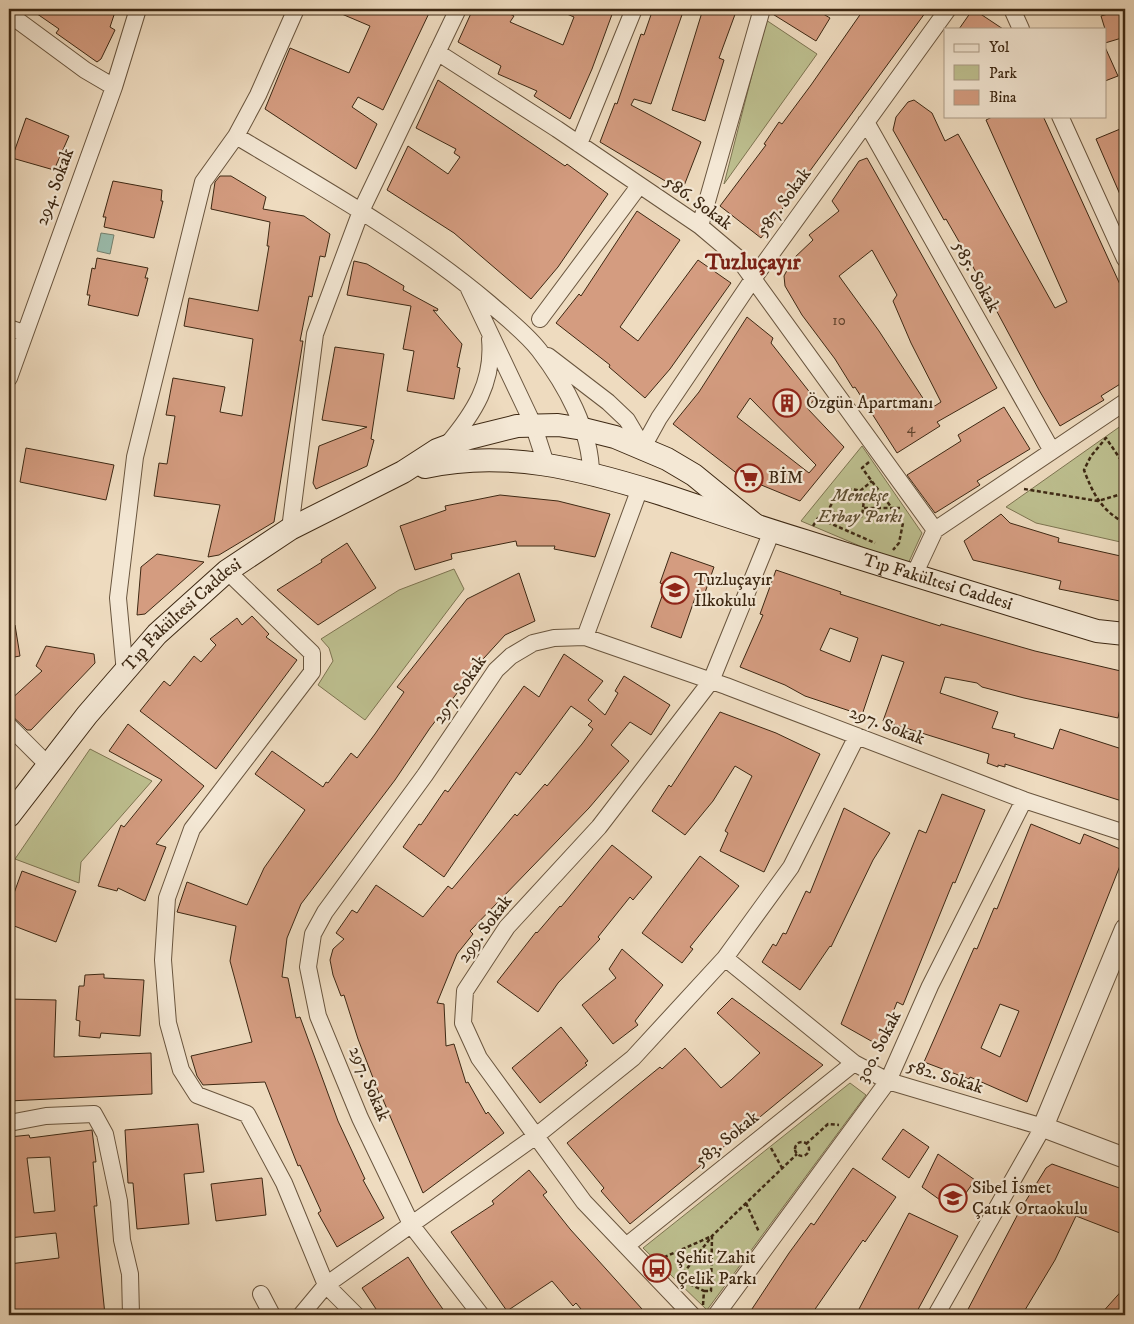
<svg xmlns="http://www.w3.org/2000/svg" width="1134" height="1324" font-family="'IM FELL DW Pica',serif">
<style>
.green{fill:#bdbf8f;stroke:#7d7451}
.water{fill:#9bbcac;stroke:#75816f}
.building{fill:#d49c80;stroke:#3d2813;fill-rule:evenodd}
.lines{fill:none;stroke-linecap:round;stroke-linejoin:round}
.minor-casing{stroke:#69553e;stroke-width:18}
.tertiary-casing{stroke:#69553e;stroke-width:22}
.secondary-casing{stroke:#3d2813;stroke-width:24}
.path{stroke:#3d2813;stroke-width:2.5;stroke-dasharray:4 2.5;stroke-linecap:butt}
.minor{stroke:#f4e8d5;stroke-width:16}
.tertiary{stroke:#f4e8d5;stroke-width:20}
.secondary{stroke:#f4e8d5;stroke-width:22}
.labels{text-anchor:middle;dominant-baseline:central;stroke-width:4.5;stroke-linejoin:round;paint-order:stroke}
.number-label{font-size:15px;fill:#63452e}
.street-label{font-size:18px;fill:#3d2813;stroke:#f4e8d5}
.poi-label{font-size:18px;fill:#3d2813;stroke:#f4e8d5;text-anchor:start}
.park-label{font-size:18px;font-style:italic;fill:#5d4e32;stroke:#f4e8d5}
.district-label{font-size:22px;font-weight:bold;fill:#7a1f14;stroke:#f4e8d5}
</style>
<rect width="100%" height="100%" fill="#eedbbf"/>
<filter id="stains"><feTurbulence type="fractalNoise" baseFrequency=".004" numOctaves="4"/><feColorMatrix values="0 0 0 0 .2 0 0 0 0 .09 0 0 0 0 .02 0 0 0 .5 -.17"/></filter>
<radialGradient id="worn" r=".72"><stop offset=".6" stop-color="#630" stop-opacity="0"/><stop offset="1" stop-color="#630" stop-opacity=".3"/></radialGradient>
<path class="green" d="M766 20 817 54 724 184Z
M1125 423V543L1036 523 1006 507Z
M862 446 922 533 907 566 801 521Z
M454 569 464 589 365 720 318 685 333 661 329 648 321 639 399 590Z
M90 749 152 781 81 862 79 883 15 859Z
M850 1083 866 1095 707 1310 643 1248Z"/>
<path class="water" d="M101 233 114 235 110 254 97 251Z"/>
<path class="building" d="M30 9H116L110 27 115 30 101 59 97 62 56 33 59 29Z
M330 9H431L383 110 358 97 352 107 377 124 356 169 265 109 290 48 349 73 370 26Z
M473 9H500L514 16 510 22 563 45 574 17 555 9H614L592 69 570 119 534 96 537 91 498 74 501 66 458 42Z
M653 9H684L651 104 634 99 631 105 701 142 682 191 600 142 615 103 617 104 641 34 644 35Z
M703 9H737L719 58 724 60 705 121 672 110Z
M772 9H815L830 18 816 41 771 13Z
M864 9H928L761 238 720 206 766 145 764 144 779 122 782 124 811 85Z
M973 9 1003 29H959Z
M1125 9V37L1105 43V29L1101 16Z
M1105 47 1118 76 1105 81Z
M438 80 565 166 567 164 608 194 558 267 531 299 454 233 387 190 408 146 448 174 460 157 454 153 456 149 416 128Z
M914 100 932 113 945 141 958 134 1055 308 1067 302 986 120 994 116H1043L1123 291 1120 293 1125 303V381L1101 396 1104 400 1060 426 1039 390 965 252 946 219 944 220 893 130 896 117 908 102Z
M26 118 69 136 54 170 12 158Z
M1125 127V206L1096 139Z
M867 158 997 388 937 422 940 426 897 453 855 387 853 388 835 359 802 315 785 286 784 276 793 259 813 240 809 235 839 211 832 201 859 161ZM872 250 897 295 893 301 911 343 941 402 930 409 879 331 839 276Z
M220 176H231L266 197 263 209 304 216 330 234 325 257 320 256 312 297 309 296 300 341H303L274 522 219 555 208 557 220 505 154 496 159 463 167 464 175 416 166 415 173 378 225 387 220 412 242 416 253 339 184 326 189 298 258 311 269 246H267L270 222 211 209 215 182Z
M113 181 162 190 161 201H163L154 238 104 227 106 217H103Z
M637 211 680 240 620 327 638 341 698 260 731 283 670 369 645 398 609 367 610 365 556 323 579 294 581 296Z
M97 258 148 268 145 278H148L138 316 88 305 90 295H87L92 268 95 269Z
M354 261 367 264 404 286 403 290 438 309 437 311 433 310 462 344 457 367 460 368 454 399 407 391 414 351 403 349 411 306 347 295Z
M747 317 773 338 771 343 815 399 807 408 844 447 800 501 754 482 752 485 673 424 699 392ZM750 398 816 465 809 473 737 417Z
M335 347 384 354 371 439 374 440 367 466 316 489 313 483 319 446 367 427 322 420Z
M1004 407 1030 449 977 481 980 485 935 513 907 475 961 441 958 435Z
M26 448 114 465 106 500 20 482Z
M500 495 558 501 610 514 595 557 554 549 555 546H517L516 541 451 554 452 559 415 570 400 526 446 510 445 506Z
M1001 514 1010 523 1059 538 1058 542 1125 557V602L1059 589 1061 581 973 560 964 541Z
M347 543 376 588 318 625 277 590 322 562 321 560Z
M671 552 714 567 702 601 695 598 681 638 651 627 666 585 660 583Z
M157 554 204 562 145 614 137 615 141 567Z
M776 570 841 592 840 594 940 626 941 624 1035 651 1125 672V685L1118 718 1024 698 982 687 977 683 945 677 940 693 998 712 992 728 1015 734 1014 737 1053 749 1060 729 1125 750V802L1005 764V767L998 765V767L987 763 989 754 883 721 904 662 882 655 862 715 805 696 785 685 740 667 763 615 760 614ZM830 628 858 638 850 662 820 650Z
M519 573 535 621 505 635 474 669 476 671 463 690 461 688 430 728 395 780 301 904 287 938 282 977 288 978 296 1018 300 1017 338 1121 365 1179 363 1180 384 1218 337 1247 318 1213 321 1211 300 1165 298 1166 265 1082 203 1085 197 1076 191 1056 252 1042 230 961 236 926 177 912 187 882 247 905 264 868 305 810 255 774 272 751 323 787 326 782 328 783 351 753 357 758 375 734 404 692 397 687 467 599Z
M252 616 269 634 266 637 297 660 216 769 140 711 164 681 170 686 194 656 201 662 216 645 210 639 237 618 242 625Z
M9 625H15L20 656 9 658Z
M46 646 94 654 95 663 31 730H27L9 713V701L42 671 36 666Z
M564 654 603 681 588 700 605 715 618 693 615 691 624 676 670 705 651 735 630 722 611 745 629 761 589 808 470 931 473 934 457 954 437 1003 444 1004 446 1046 454 1044 466 1083 468 1082 486 1114 488 1112 504 1133 423 1193 381 1095 380 1096 358 1039 344 995 341 996 333 975 330 960 333 949 344 939 336 933 352 910 357 913 376 885 423 917 448 886 452 889 515 814 517 816 545 784 547 786 582 744 593 729 588 725 592 721 571 706 520 775 516 772 444 877 403 847 419 824 421 825 445 790 448 792 524 686 539 697Z
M720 712 776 733 820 754 764 872 720 851 728 833 725 831 752 776 735 766 713 801 685 835 652 811 669 785 671 787Z
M128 724 204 786 156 844 166 847 145 901 118 888 117 891 98 886 121 825 124 827 162 780 109 751Z
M942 794 985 810 955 883 953 882 903 1005 897 1002 880 1046 841 1024 919 830 926 833Z
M844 808 890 833 873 860 831 947 830 946 800 990 762 962 773 944 776 946 783 933 786 934 806 891 810 893Z
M1031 824 1080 844 1084 834 1125 851V853L1027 1102 970 1077 969 1079 924 1062 974 948 977 949 994 908 997 909ZM1000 1004 1019 1011 1000 1057 981 1048Z
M612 845 652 877 633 900 630 897 598 937 600 939 558 983 538 1012 497 982 536 932 537 933 560 906 561 907Z
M700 856 739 886 690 947 693 949 682 963 642 933Z
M22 871 76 891 56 942 9 924V907Z
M622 949 663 985 635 1021 638 1025 613 1044 582 1005 616 978 609 969Z
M104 974V978L144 980 140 1036 101 1033 100 1038 79 1036 80 1021 76 1020 79 986H84L85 975Z
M732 998 823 1065 630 1224 601 1191 604 1188 567 1143 660 1067 662 1069 685 1048 721 1088 731 1080 760 1053 717 1013Z
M9 999 56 1000 54 1057 151 1053 152 1094 9 1101Z
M561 1027 588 1061 585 1063 587 1065 540 1103 512 1068Z
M198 1124 204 1172 184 1174 189 1224 137 1229 133 1183H128L125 1130Z
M903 1129 929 1147 909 1178 882 1159Z
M92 1130 96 1162H93L97 1206H94L105 1315H9V1264L59 1258 56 1233 9 1238V1137L29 1135 30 1138ZM50 1157 55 1211 34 1213 27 1158Z
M938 1154 975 1180 954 1210 922 1187Z
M1052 1164 1125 1190V1235L1076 1216 1055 1260 1022 1315H965L1019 1212 1046 1168Z
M853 1168 896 1197 865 1242 863 1240 811 1315H748L789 1253 811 1223 814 1225Z
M529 1170 547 1192 543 1195 570 1229 642 1309 635 1315H586L576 1303 573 1306 552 1281 507 1311 451 1232 494 1204 492 1201Z
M262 1178 266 1215 216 1221 211 1184Z
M909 1213 958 1236 915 1315H866L858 1311Z
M408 1257 426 1285 447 1315H380L362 1288Z
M1125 1287V1315H1100Z"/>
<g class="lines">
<g class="minor-casing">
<path id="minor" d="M1012 9 1021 29
M9 14 85 70 114 87
M437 52 557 129 700 226 738 258 935 530 914 575
M1060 116 1125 259
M866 122 1052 451
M236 136C323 188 412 238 489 303 506 318 525 332 539 350 565 384 591 430 591 474
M579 144 634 9
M700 226 762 9
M469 289 533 424 546 464
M540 319 639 186
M9 328 24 333
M548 356 608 402 627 420 643 447
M9 378 114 87 138 9
M447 445C474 413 494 382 490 339
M643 447 659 418 753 279 948 9
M290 529 315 334 361 211 458 9
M935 530 1125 402
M227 571 312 653V672L192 829 167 898 163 960 168 1023 181 1070 197 1095 247 1114 284 1183 326 1285 356 1315
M585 637 640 488
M125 673 118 598 135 457 203 182 236 136 258 95 296 9
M9 726 49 766
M725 958 854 1063 888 1081 1043 1127 936 1315
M9 1123 46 1116 94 1114 105 1134 119 1201 122 1240 130 1274 131 1315
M626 1246 854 1063
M261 1294 272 1315
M301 1315 326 1285 536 1136 633 1058 725 958 791 867 857 736
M481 1315 412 1226 360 1118 318 1016 308 967 313 934 325 912 425 775 496 670 511 656 533 643 554 638 585 637 726 686 1024 800 1125 833
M692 1315 584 1202 479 1058 463 1023 465 991 507 927 599 827 711 681 772 531
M716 1315 888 1081 930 986 1024 800"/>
</g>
<g class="tertiary-casing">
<path id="tertiary" d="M1125 929 1043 1127 1125 1158"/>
</g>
<g class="secondary-casing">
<g id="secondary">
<path id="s1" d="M425 467C505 449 581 469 658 493 707 509 755 526 805 541 902 572 999 601 1097 631L1125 634"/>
<path id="s2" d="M9 816 87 715 157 634 227 571 290 529 403 472 437 450 469 438 517 426 558 425 583 429 615 437 667 459 694 475 754 524"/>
</g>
</g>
<path class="path" d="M869 462 862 468 903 523 899 543 893 550
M1125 466 1106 438 1091 456 1084 470C1093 494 1102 511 1125 523
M1125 478 1123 485 1125 488
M1024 489 1098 501 1125 493
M860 491 864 500 862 516C847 527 838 521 830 507 837 493 845 486 860 491L872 481
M864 508H900
M813 526 818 518 875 543
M795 1149a7 7 0 1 1 14 0a7 7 0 1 1-14 0Z
M806 1144 828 1124 839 1125
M771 1148 782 1168
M746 1203 759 1232
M658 1260 712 1236 711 1291H704
M703 1305 704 1291 683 1281 682 1275 712 1236 797 1154"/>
<use href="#minor" class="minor"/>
<use href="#tertiary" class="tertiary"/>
<use href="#secondary" class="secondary"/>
</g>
<defs>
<g id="building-ring" transform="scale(1.4375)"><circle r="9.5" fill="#f4e8d5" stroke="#8f2418" stroke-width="1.5"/><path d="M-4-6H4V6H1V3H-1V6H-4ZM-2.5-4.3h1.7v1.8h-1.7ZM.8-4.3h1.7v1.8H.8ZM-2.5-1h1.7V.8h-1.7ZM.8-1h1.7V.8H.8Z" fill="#8f2418"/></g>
<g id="supermarket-ring" transform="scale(1.4375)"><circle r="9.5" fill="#f4e8d5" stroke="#8f2418" stroke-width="1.5"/><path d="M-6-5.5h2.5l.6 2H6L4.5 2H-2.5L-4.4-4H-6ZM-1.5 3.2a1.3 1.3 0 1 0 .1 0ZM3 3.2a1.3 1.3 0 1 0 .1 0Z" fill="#8f2418"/></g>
<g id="school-ring" transform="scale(1.4375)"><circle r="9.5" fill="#f4e8d5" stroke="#8f2418" stroke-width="1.5"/><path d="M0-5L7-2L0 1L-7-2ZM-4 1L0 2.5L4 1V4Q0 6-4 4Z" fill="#8f2418"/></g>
<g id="bus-ring" transform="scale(1.4375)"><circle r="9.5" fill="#f4e8d5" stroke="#8f2418" stroke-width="1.5"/><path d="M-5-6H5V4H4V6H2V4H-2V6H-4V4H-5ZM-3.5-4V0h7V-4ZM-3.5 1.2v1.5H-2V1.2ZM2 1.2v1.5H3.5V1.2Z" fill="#8f2418"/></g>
</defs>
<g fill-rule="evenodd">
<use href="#building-ring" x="787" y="403"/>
<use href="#supermarket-ring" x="749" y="478"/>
<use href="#school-ring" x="675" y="590"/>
<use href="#school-ring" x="953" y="1198"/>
<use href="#bus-ring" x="657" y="1268"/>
</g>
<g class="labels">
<g class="number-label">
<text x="839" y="320">10</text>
<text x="911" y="428">4</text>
</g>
<g class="street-label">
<text transform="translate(55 187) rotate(-70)">294. Sokak</text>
<text transform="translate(784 202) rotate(-54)">587. Sokak</text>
<text transform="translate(698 203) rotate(36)">586. Sokak</text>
<text transform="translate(976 277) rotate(61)">585. Sokak</text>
<text stroke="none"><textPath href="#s1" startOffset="531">Tıp Fakültesi Caddesi</textPath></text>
<text stroke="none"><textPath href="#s2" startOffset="266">Tıp Fakültesi Caddesi</textPath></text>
<text transform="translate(460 690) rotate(-55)">297. Sokak</text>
<text transform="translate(887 726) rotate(21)">297. Sokak</text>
<text transform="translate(485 929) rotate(-54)">299. Sokak</text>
<text transform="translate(879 1047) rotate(-63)">300. Sokak</text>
<text transform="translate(945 1077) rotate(17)">582. Sokak</text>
<text transform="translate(369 1084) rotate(67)">297. Sokak</text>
<text transform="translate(727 1139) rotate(-39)">583. Sokak</text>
</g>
<g class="poi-label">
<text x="806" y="403">Özgün Apartmanı</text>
<text x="768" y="478">BİM</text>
<text x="694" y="580">Tuzluçayır<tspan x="694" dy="21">İlkokulu</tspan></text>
<text x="972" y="1188">Sibel İsmet<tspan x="972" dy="21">Çatık Ortaokulu</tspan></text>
<text x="676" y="1258">Şehit Zahit<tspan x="676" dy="21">Çelik Parkı</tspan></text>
</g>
<g class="park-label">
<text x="860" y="496">Menekşe<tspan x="860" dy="21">Erbay Parkı</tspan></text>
</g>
<g class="district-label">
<text x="753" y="262">Tuzluçayır</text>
</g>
</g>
<rect width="1134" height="1324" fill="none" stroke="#eedbbf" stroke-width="30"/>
<rect x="10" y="10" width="1114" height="1304" fill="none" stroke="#3d2813" stroke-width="2.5"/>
<rect x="15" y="15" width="1104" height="1294" fill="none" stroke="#3d2813"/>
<rect x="944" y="28" width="162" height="90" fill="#f4e8d5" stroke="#ab9b87"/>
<rect x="954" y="44" width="25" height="8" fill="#f4e8d5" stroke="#ab9b87"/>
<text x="989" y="52" font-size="15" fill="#3d2813">Yol</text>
<rect x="954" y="65" width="25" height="15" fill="#bdbf8f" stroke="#ab9b87"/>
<text x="989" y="78" font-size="15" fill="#3d2813">Park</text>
<rect x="954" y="90" width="25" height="15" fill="#d49c80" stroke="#ab9b87"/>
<text x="989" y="102" font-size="15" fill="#3d2813">Bina</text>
<rect width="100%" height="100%" filter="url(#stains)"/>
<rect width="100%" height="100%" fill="url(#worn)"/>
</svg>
